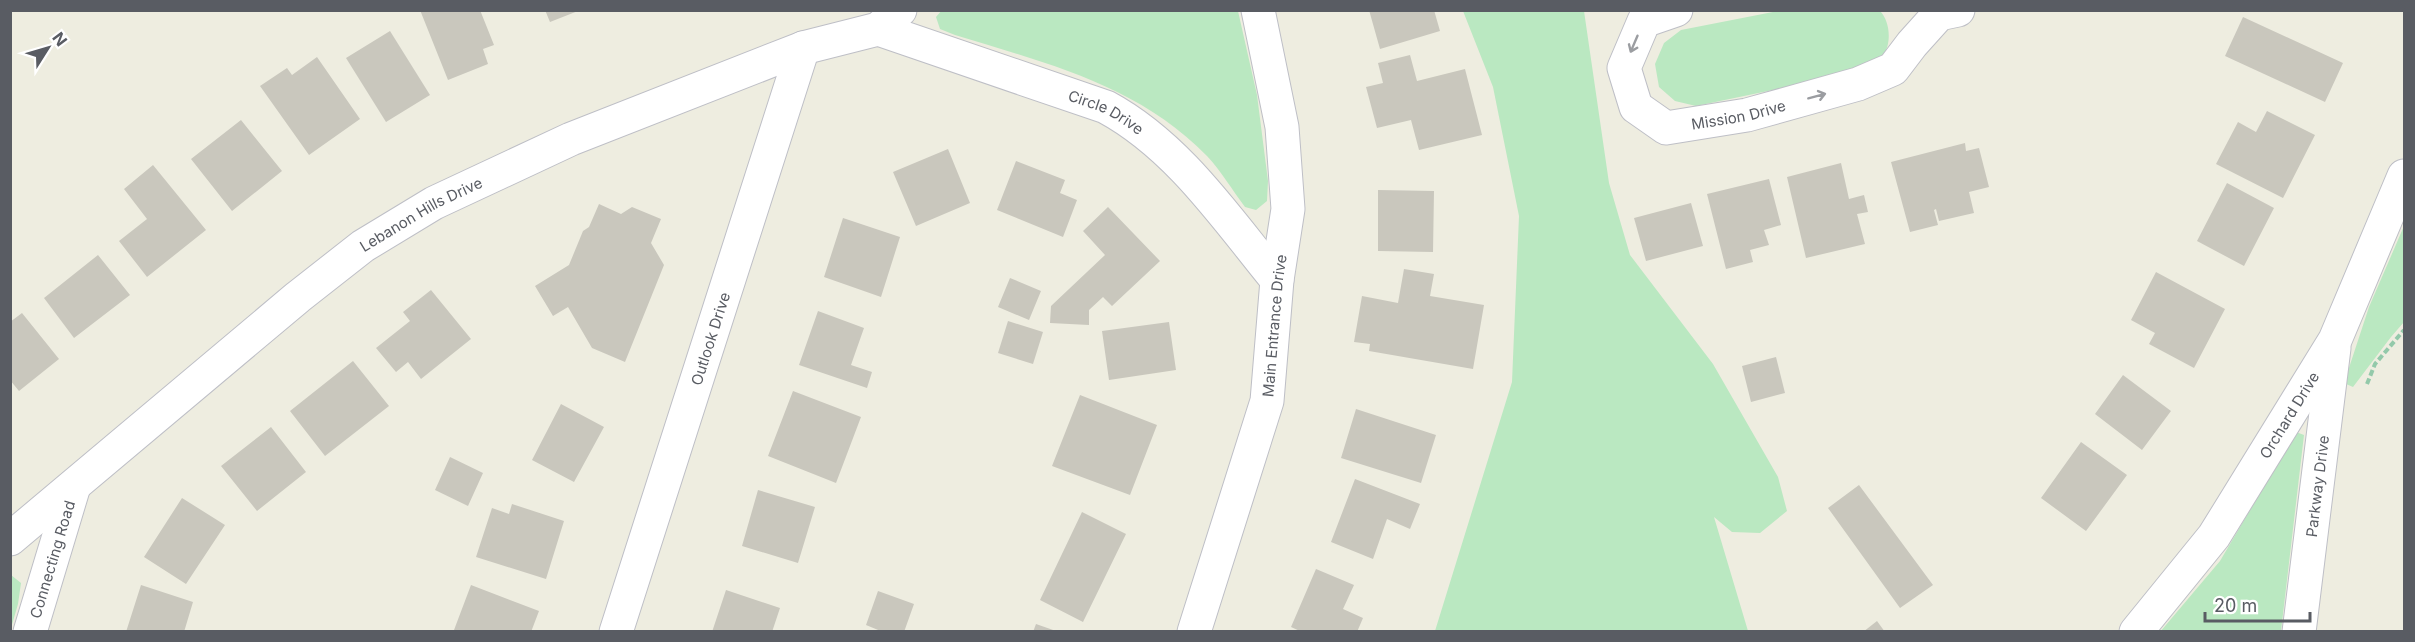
<svg xmlns="http://www.w3.org/2000/svg" width="2415" height="642" font-family="Inter,sans-serif">
<style>
.green{fill:#bae8c1}
.building{fill:#c9c7bd}
.lines{fill:none;stroke-linecap:round;stroke-linejoin:round}
.minor-casing{stroke:#bebfc6;stroke-width:35}
.path{stroke:#93c9aa;stroke-width:4;stroke-dasharray:6 3;stroke-linecap:butt}
.minor{stroke:#fff;stroke-width:33}
.oneway{stroke:#9b9da1}
.labels{text-anchor:middle;dominant-baseline:central;stroke-width:4.5;stroke-linejoin:round;paint-order:stroke}
.street-label{font-size:15px;fill:#595c63;stroke:#fff}
</style>
<rect width="100%" height="100%" fill="#eeede0"/>
<path class="green" d="M942 10 1238 11 1257 95 1268 181 1267 201 1256 210 1245 207C1233 191 1221 171 1207 156 1138 85 1046 63 955 35L940 29 936 17Z
M1463 11H1584L1609 183 1630 255 1713 364 1778 477 1787 511 1760 533 1732 532 1714 517 1748 631H1435L1512 382 1519 216 1493 87Z
M1778 11H1880C1890 21 1892 43 1883 56 1880 61 1870 67 1865 71L1696 106 1675 101 1659 87 1655 64 1664 43 1681 30Z
M2404 226V322L2391 337 2353 387 2344 383 2369 307Z
M2296 432 2304 435 2281 631 2160 632 2220 561Z
M11 575 21 583 18 604 11 628Z"/>
<path class="building" d="M420 10H480L494 45 483 49 488 64 448 80Z
M545 10H578V11L550 22Z
M1369 10H1434L1440 31 1380 49Z
M2243 17 2343 63 2325 102 2225 56Z
M390 31 430 95 386 122 346 58Z
M1410 55 1417 81 1465 69 1482 135 1419 150 1411 120 1377 128 1366 87 1383 83 1378 63Z
M317 57 360 119 309 155 260 86 287 68 292 75Z
M2267 111 2315 135 2283 198 2216 164 2238 122 2256 132Z
M241 120 282 171 232 211 191 159Z
M1965 143 1966 151 1979 148 1989 187 1969 192 1974 213 1939 221 1936 209 1934 210 1938 225 1910 232 1891 162Z
M948 149 970 203 916 226 893 172Z
M1016 161 1065 180 1060 193 1077 200 1063 237 997 210Z
M1841 163 1849 199 1864 195 1868 212 1857 214 1865 244 1806 258 1787 177Z
M153 165 206 230 147 277 119 241 147 219 124 189Z
M1769 179 1781 225 1764 230 1769 245 1750 250 1753 262 1726 269 1707 194Z
M2227 183 2274 208 2244 266 2197 241Z
M1378 190 1434 191 1433 252 1378 251Z
M1691 203 1703 246 1646 261 1634 218Z
M599 204 621 214 632 207 661 219 651 243 664 265 625 362 592 348 568 307 553 316 535 286 569 265 583 231 589 227Z
M1108 207 1160 261 1112 306 1103 297 1089 310V325L1050 323 1051 306 1105 255 1083 231Z
M843 218 900 237 881 297 824 277Z
M98 255 130 295 74 338 44 298Z
M1404 269 1434 274 1430 296 1484 305 1473 369 1369 351 1370 344 1354 342 1362 296 1398 303Z
M2156 272 2225 309 2194 368 2149 344 2155 333 2131 320Z
M1010 278 1041 291 1029 320 998 307Z
M431 290 471 339 421 379 408 362 396 372 376 348 410 321 403 312Z
M818 311 864 328 851 365 872 372 867 388 799 365Z
M22 313 59 359 19 391 10 380V322Z
M1008 321 1043 332 1033 364 998 353Z
M1169 322 1176 370 1109 380 1102 331Z
M1776 357 1785 393 1751 402 1742 366Z
M353 361 389 406 325 456 290 411Z
M2123 375 2171 411 2142 450 2095 414Z
M793 391 861 417 836 483 768 456Z
M1080 395 1157 425 1130 495 1052 466Z
M561 404 604 427 574 482 532 460Z
M1356 409 1436 435 1421 483 1341 458Z
M271 427 306 472 257 511 221 466Z
M2081 442 2127 475 2086 531 2041 498Z
M450 457 483 473 468 506 435 490Z
M1355 479 1420 504 1410 529 1387 519 1373 559 1331 542Z
M1859 485 1933 585 1900 608 1828 508Z
M758 490 815 507 798 563 742 546Z
M182 498 225 525 186 584 144 557Z
M512 504 564 521 546 579 476 557 492 508 509 514Z
M1082 512 1126 534 1083 622 1040 600Z
M1316 569 1354 585 1343 609 1363 618 1357 632H1302L1291 627Z
M141 585 193 602 184 632H126Z
M471 585 539 611 531 632 454 630Z
M726 590 780 608 772 632H712Z
M878 591 914 604 904 632H883L866 625Z
M1877 621 1885 632H1863Z
M1036 624 1056 631V632H1033Z"/>
<g class="lines">
<g class="minor-casing">
<g id="minor">
<path id="s1" d="M1676 10 1644 21 1624 68 1636 107 1666 128 1747 115 1858 84 1893 69 1912 44 1939 14 1958 10"/>
<path id="s2" d="M878 29 1106 107C1178 146 1226 218 1277 280"/>
<path id="s3" d="M10 539 298 297 363 246 434 203 571 139 803 48 878 29 900 10"/>
<path id="s4" d="M30 632 74 486"/>
<path id="s5" d="M616 632 803 48"/>
<path id="s6" d="M1194 632 1267 401 1277 280 1288 209 1282 127 1258 10"/>
<path id="s7" d="M2136 632 2214 536 2335 340 2404 176"/>
<path id="s8" d="M2299 632 2334 348"/>
</g>
</g>
<path class="path" d="M2367 384 2375 364 2404 330"/>
<use href="#minor" class="minor"/>
</g>
<defs><path id="oneway-shaft" d="M-6 0H5M1.5-3L5.5 0L1.5 3" fill="none" stroke-width="1.6" stroke-linecap="round" stroke-linejoin="round" transform="scale(1.5)"/></defs>
<g class="oneway">
<use href="#oneway-shaft" transform="translate(1634 44) rotate(113)"/>
<use href="#oneway-shaft" transform="translate(1817 96) rotate(-15)"/>
</g>
<g class="labels">
<g class="street-label">
<text stroke="none"><textPath href="#s2" startOffset="243">Circle Drive</textPath></text>
<text stroke="none"><textPath href="#s1" startOffset="236">Mission Drive</textPath></text>
<text stroke="none"><textPath href="#s3" startOffset="525">Lebanon Hills Drive</textPath></text>
<text stroke="none"><textPath href="#s6" startOffset="318">Main Entrance Drive</textPath></text>
<text stroke="none"><textPath href="#s5" startOffset="308">Outlook Drive</textPath></text>
<text stroke="none"><textPath href="#s7" startOffset="266">Orchard Drive</textPath></text>
<text stroke="none"><textPath href="#s8" startOffset="147">Parkway Drive</textPath></text>
<text stroke="none"><textPath href="#s4" startOffset="76">Connecting Road</textPath></text>
</g>
</g>
<rect width="2415" height="642" fill="none" stroke="#595c63" stroke-width="24"/>
<g transform="translate(48 48) rotate(53)" stroke="#ffffff" stroke-width="4.5" paint-order="stroke">
<path d="M0-4.5L10 22L0 15L-10 22Z" fill="#595c63"/>
<text y="-9" font-size="16" font-weight="bold" text-anchor="middle" fill="#595c63">N</text>
</g>
<path d="M2205 612v9h105v-9" fill="none" stroke="#595c63" stroke-width="3"/>
<text x="2214" y="612" font-size="18" fill="#595c63" stroke="#ffffff" stroke-width="4.5" paint-order="stroke">20 m</text>
</svg>
